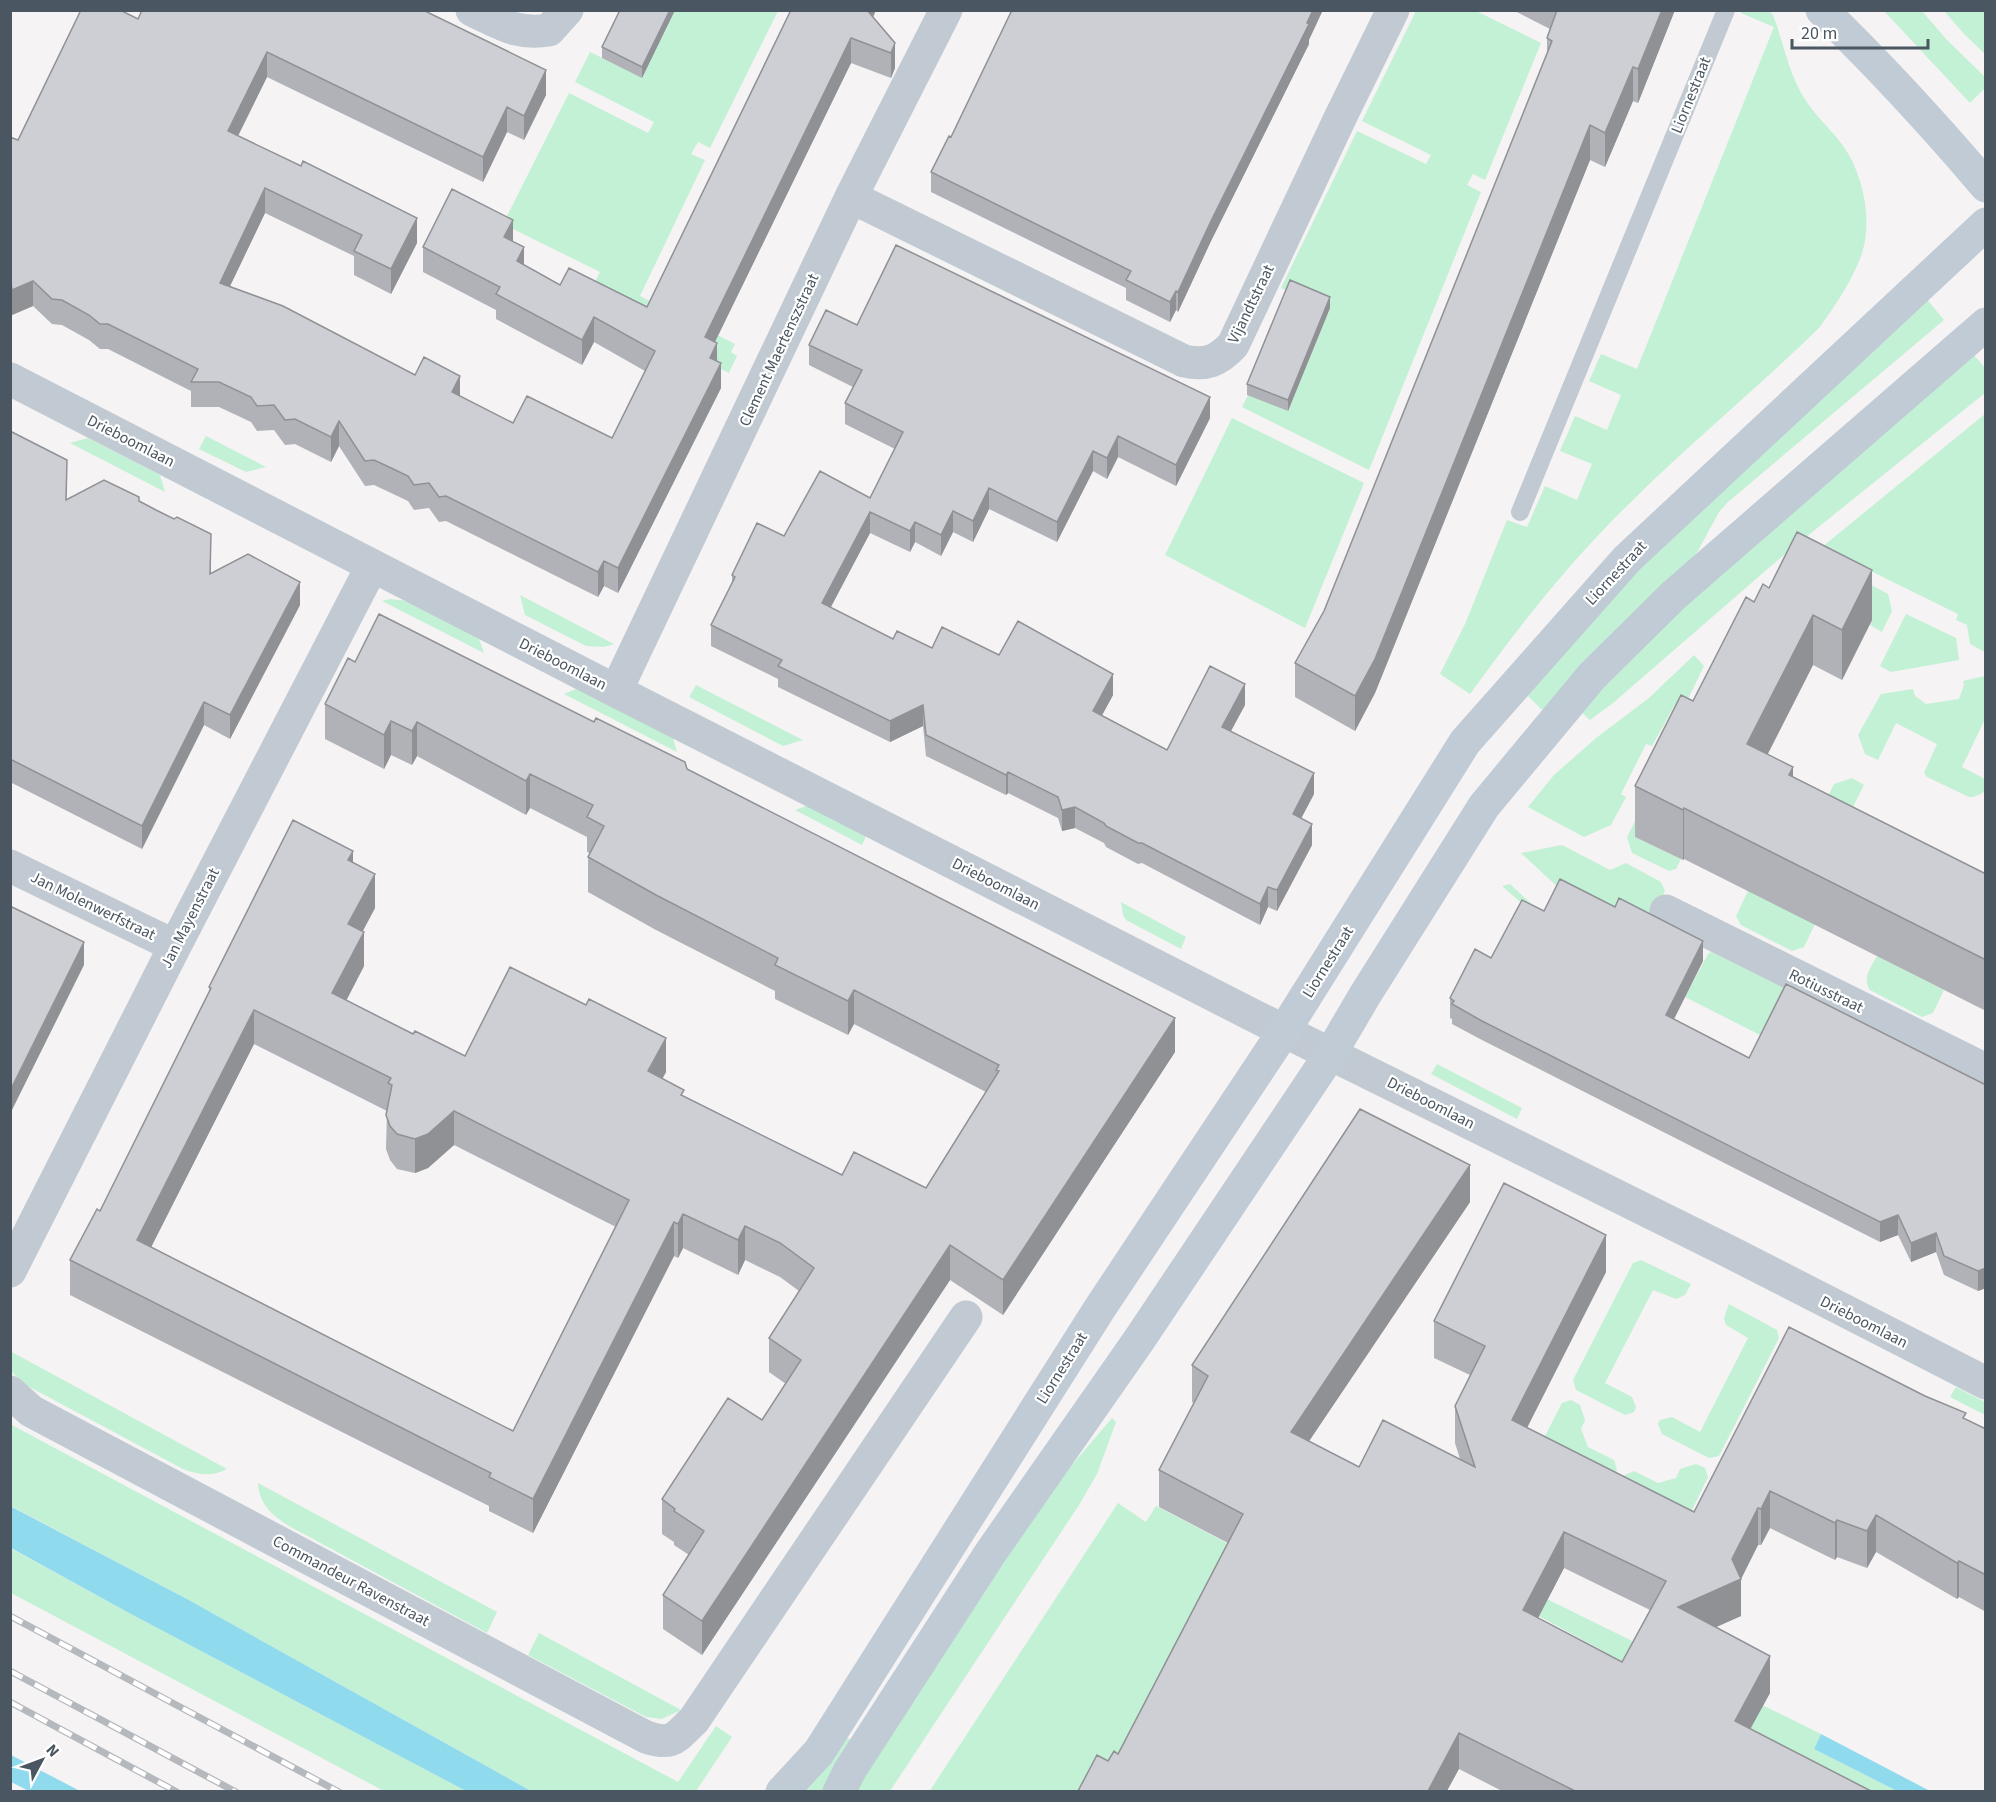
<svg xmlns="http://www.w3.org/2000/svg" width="1996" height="1802" font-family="'Source Sans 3',sans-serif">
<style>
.green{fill:#c3f1d5}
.water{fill:#90daee}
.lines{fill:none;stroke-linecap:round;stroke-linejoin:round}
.lane{stroke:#c1cad2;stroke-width:18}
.street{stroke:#c1cad2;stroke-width:33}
.secondary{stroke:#c1cbd6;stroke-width:33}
.rail-casing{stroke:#b5b8bd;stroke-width:7}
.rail{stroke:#fff;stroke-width:4.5;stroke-dasharray:14;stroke-linecap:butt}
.wall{fill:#b0b2b7;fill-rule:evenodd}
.shaded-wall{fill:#909195}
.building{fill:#cdcfd5;stroke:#909195;stroke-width:1.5;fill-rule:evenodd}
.labels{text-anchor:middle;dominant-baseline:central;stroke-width:4.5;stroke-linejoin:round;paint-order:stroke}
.street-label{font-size:16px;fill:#4a5661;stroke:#fff}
</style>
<rect width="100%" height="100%" fill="#f5f3f3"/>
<path class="green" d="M669 11H778L710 148 698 142 691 154 705 160 640 296 735 344 731 352 737 356 729 373 631 324 583 305 600 272 503 224 569 93 648 133 654 122 575 82 590 52 637 75Z
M1416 11H1476L1541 43 1485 180 1473 174 1467 185 1481 192 1369 470 1242 407 1248 395 1288 411 1330 308 1281 288 1357 131 1426 164 1431 155 1362 121Z
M1742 11H1769L1773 15C1784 44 1789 75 1806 101 1817 118 1833 131 1844 147 1865 178 1874 227 1859 261 1850 284 1833 309 1819 328 1758 388 1691 442 1631 502 1570 561 1519 626 1470 694L1440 674 1465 624 1507 520 1527 527 1545 486 1577 500 1592 464 1560 451 1575 416 1607 430 1621 395 1589 381 1601 354 1637 369 1774 27 1741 13Z
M1884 11H1922L1946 39 1985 77V88L1970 103Z
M1944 11H1985V54L1965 35Z
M1925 297 1944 320 1728 502 1719 512 1694 558 1544 712 1527 695 1614 589Z
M1974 355 1985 368V393L1785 554 1613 703 1590 720 1578 709 1617 665Z
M1985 414V652L1970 644 1967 625 1956 620 1958 614 1822 547Z
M1232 418 1364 483 1305 628 1165 555Z
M206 436 266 467 246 472 199 449Z
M88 438 160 475 165 492 70 443Z
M1864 581 1888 594 1892 611 1882 632 1870 625 1872 620Z
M520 595 614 644 604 647 586 646 525 615Z
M390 599 408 601 478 636 484 653 382 601Z
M1906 614 1956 638 1959 660 1891 672 1880 666Z
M1694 655 1704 666 1683 709 1674 706 1652 746 1646 744 1621 794 1626 797 1611 825 1584 837 1528 807 1554 775 1596 738 1649 698Z
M1985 676V719L1962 767 1985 779V791C1980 795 1975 797 1969 797L1927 777 1924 773 1937 744 1896 723 1878 760 1865 754 1858 735 1881 694 1913 689 1915 696 1926 704 1959 699 1964 685 1963 681Z
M696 685 803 740 783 746 689 697Z
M576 689H582L673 738 677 752 564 694Z
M1676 740 1681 746 1635 837 1681 859 1676 869 1669 871 1632 853 1627 837Z
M1852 778 1864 785 1846 821 1822 808 1834 784Z
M809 805 867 834 862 845 795 810Z
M1562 845 1610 870 1626 863 1661 882 1665 891 1628 966 1583 957 1502 886 1510 884 1540 912 1543 921 1563 892 1521 853Z
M1748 891 1815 924 1804 947 1792 951 1741 925 1736 916Z
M1121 902 1186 937 1181 949 1126 920 1123 915Z
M1711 952 1792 991 1768 1039 1685 997 1708 954Z
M1877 956 1944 990 1933 1013 1922 1017 1870 990C1862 978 1871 967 1877 956Z
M1437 1064 1522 1108 1517 1119 1431 1074Z
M1641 1260 1691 1284 1685 1295 1676 1299 1653 1290 1605 1383 1632 1397 1636 1407 1634 1412 1625 1415 1576 1390 1573 1380 1633 1263Z
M1729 1304 1777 1330 1779 1338 1719 1456 1709 1458 1662 1434 1658 1424 1660 1420 1672 1417 1700 1432 1748 1338 1726 1325 1724 1318Z
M10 1351 227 1469C212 1477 199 1475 183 1469L24 1384 11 1371Z
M1956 1387 1985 1402V1415L1950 1397Z
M1571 1400 1580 1405 1585 1420 1581 1429 1588 1447 1614 1460 1617 1470 1612 1479 1550 1452 1545 1436 1562 1403Z
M1112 1418 1116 1422 1097 1474 1079 1505 890 1791 854 1792 1049 1492Z
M10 1424 678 1782 716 1726 732 1737 696 1791H531L187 1599 11 1506Z
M1696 1464 1705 1468 1708 1477 1692 1510 1676 1516 1622 1480 1625 1475 1634 1471 1658 1483 1676 1478 1680 1469Z
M258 1483 497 1612 487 1633 289 1526C273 1516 259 1504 258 1483Z
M1118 1503 1146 1522 1156 1506 1242 1551 1111 1792H929Z
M10 1548 129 1613 466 1791H384L11 1593Z
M1480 1566 1821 1734 1814 1749 1897 1791H1860L1537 1615Z
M539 1633 681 1710 662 1719 646 1717 528 1655Z
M843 1734 853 1742 823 1791 800 1792Z"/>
<path class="water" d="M10 1506 187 1599 531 1791H466L129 1613 11 1548Z
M1821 1734 1930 1791H1897L1814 1749Z
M11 1755 80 1791H29L11 1782Z"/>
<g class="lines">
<path class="lane" d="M1520 512 1726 10"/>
<path class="street" d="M472 10C502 24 516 35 549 30L567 10
M851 197 1184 361C1206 366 1218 361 1233 345L1341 116 1393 10
M10 379 616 691 1284 1031 1730 1252 1986 1383
M616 691 851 197 946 10
M10 866 175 946
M1666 911 1986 1070
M10 1271 175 946 372 566
M10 1392 31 1411 646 1737C673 1746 675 1738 694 1720L966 1317"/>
<path class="secondary" d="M1822 10C1880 66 1934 125 1986 186
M782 1792 819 1752 1100 1308 1284 1031 1465 742 1627 559 1986 224
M839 1792 850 1770 991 1552 1139 1340 1331 1053 1365 995 1484 806 1592 676 1674 595 1986 324"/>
<g class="rail-casing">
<path id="rail" d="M10 1616 339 1792
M10 1671 236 1792
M10 1702 177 1792"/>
</g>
<use href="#rail" class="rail"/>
</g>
<path class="wall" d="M620 10H675L642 78 602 58V47Z
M791 10H876L873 18 895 43V68L891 78 851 63 715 342 721 388 618 593 604 586 598 597 446 521 439 522 429 508 414 510 408 501 389 492 374 485 365 486 339 446 331 462 295 444 285 445 274 430 257 431 251 422 219 407H191V391L108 349H100L89 340 62 325 52 324 33 306 12 315 11 301 10 137 18 140 138 19 546 95 524 140 507 132 483 182 267 77 238 136 417 243 391 294 354 275V256L265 213 230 286 460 396 513 423 612 438 645 371 594 342 582 365 496 319V310L423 272V247L513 242 524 265 560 285 647 307Z
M1513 10H1675L1638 103 1633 101 1605 167 1590 160 1375 693 1355 731 1295 697V663L1324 611 1547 54V38L1550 29Z
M1309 40V44L1211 241 1178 312 1176 310 1170 322 1126 300V288L931 192V172L951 137Z
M1330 308 1288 411 1247 395V384Z
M857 325 1210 418 1176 486 1118 457 1107 479 1093 471 1057 542 989 509 973 542 953 532 941 556 915 542 910 552 870 533 830 607 893 639 932 648 999 655 1113 695 1102 715 1167 750 1245 705 1230 731 1314 794 1301 818 1312 845 1277 911 1268 907 1260 925 1142 863 1138 864 1106 847 1104 843 1075 828 1062 831 1058 818 1008 793 1006 795 926 756 923 726 890 742 778 687V679L711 646V625L732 584V575L784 536 870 498 895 449 845 424V403L853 387 809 365V345Z
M10 431 67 484 66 499 139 501 211 558V573L300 605 230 739 204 725 142 849 10 782Z
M1754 602 1872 620 1842 680 1813 665 1768 754 1793 777 1986 874V1011L1684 859 1683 860 1635 837V786L1693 701Z
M355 662 687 769 1175 1052 1003 1315 950 1280 702 1655 663 1629V1595L689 1555 674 1545V1542L662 1534V1499L762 1420 786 1384 769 1372V1338L799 1291 780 1277 745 1260 738 1275 683 1248 678 1258 674 1256 533 1533 489 1511V1506L70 1295V1260L100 1211 209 993V987L353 862 375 908 363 931 364 966 346 1001 413 1034 465 1056 666 1072 662 1079 684 1096 842 1175 926 1188 986 1092 854 1024 848 1035 775 999V991L656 930 588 892V857L590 853 587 852V837L530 808 526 815 417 756 412 765 391 755 384 769 325 739V704ZM254 1044 387 1111 386 1149 390 1160 397 1169 415 1173 428 1168 454 1145 616 1227 513 1431 151 1247Z
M1491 958 1703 961 1674 1019 1749 1058 1986 1085V1288L1978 1291 1944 1275 1936 1252 1911 1262 1898 1235 1880 1242 1482 1040 1452 1024V1019L1450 1018V998Z
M1470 1202 1309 1441 1359 1467 1460 1459 1455 1443V1406L1470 1375 1434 1358V1321L1606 1272 1527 1428 1694 1512 1966 1419 1986 1429V1612L1959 1597 1957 1599 1876 1552 1867 1568 1837 1557 1835 1560 1770 1528 1761 1545H1758L1741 1579V1616L1716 1627 1770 1693 1750 1729 1871 1791H1502L1459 1769 1108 1761 1118 1754 1228 1543 1159 1507V1470L1194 1403 1192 1402V1365ZM1564 1568 1650 1610 1622 1662 1538 1618Z"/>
<path class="shaded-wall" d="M670 10H675L642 78V67Z
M865 10H876L865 33Z
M1313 10H1323L1309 40V44L1211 241 1178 312V292L1211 221Z
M1662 10H1675L1638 103V69Z
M851 38V63L705 362V337Z
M895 43V68L891 78V53Z
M267 52V77L228 156V131Z
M1633 67V101L1605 167V133Z
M546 70V95L524 140V116Z
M507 107V132L483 182V157Z
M1590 125V160L1375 693 1355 731V696Z
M265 188V213L220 307V283Z
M417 218V243L391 294V269Z
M513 220V245L504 237Z
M524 247V272L517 261Z
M33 281V306L12 315V290Z
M1176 291V310L1170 322V302Z
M1330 297V308L1288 411V400Z
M594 317V342L582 365V340Z
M717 343V368L710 358Z
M721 363V388L618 593V568Z
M460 376V401L452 392Z
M1210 397V418L1176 486V465Z
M339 421V446L331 462V437Z
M1118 436V457L1107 479V458Z
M1093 451V471L1057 542V522Z
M989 488V509L973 542V521Z
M953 511V532L941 556V535Z
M870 512V533L822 624V603Z
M915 522V542L910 552V531Z
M604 561V586L598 597V572Z
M1872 570V620L1842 680V630Z
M300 582V605L230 739V715Z
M1813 615V665L1747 794V744Z
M1113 674V695L1093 732V711Z
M1245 684V705L1222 748V727Z
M204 702V725L142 849V826Z
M923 705V726L890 742V721Z
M391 721V755L384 769V735Z
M417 722V756L412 765V731Z
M1793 767V818L1789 775Z
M1008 772V793L1006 795V775Z
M1314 773V794L1293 834V814Z
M530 774V808L526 815V781Z
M1075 807V828L1062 831V810Z
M1684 808V859L1683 860V810Z
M1312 824V845L1277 911V890Z
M353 851V885L348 860Z
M375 874V908L348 958V924Z
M1268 887V907L1260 925V904Z
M364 932V966L332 1028V993Z
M1703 941V961L1666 1035V1015Z
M84 942V965L10 1114V1091Z
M854 990V1024L848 1035V1001Z
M254 1010V1044L137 1275V1240Z
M1175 1018V1052L1003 1315V1280Z
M666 1038V1072L648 1105V1071Z
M454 1111V1145L428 1168 415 1173V1139Z
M1470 1165V1202L1291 1468V1432Z
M683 1214V1248L678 1258V1224Z
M1898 1215V1235L1880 1242V1222Z
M674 1222V1256L533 1533V1499Z
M745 1226V1260L738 1275V1240Z
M1936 1233V1252L1911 1262V1243Z
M1606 1235V1272L1512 1457V1420Z
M950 1245V1280L702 1655V1621Z
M1986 1268V1288L1978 1291V1271Z
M1770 1491V1528L1761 1545V1509Z
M1758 1508V1545L1741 1579V1616L1678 1644V1607L1732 1559Z
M1876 1515V1552L1867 1568V1531Z
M1837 1520V1557L1835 1560V1523Z
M1564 1532V1568L1523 1647V1610Z
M1959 1561V1597L1957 1599V1563Z
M1770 1656V1693L1735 1757V1721Z
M1459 1733V1769L1447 1791H1428Z"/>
<path class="building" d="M81 10H120L138 19 142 10H423L546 70 524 116 507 107 483 157 267 52 228 131 301 166 303 161 417 218 391 269 354 251 362 235 265 188 220 283 283 306 415 375 424 357 460 376 452 392 513 423 527 396 612 438 655 351 594 317 582 340 496 294 500 287 423 247 452 189 513 220 504 237 524 247 517 261 560 285 569 268 647 307 791 10H867L895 43 891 53 851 38 705 337 717 343 710 358 721 363 618 568 604 561 598 572 446 496 439 497 429 483 414 485 408 476 389 467 374 460 365 461 339 421 331 437 295 419 285 420 274 405 257 406 251 397 219 382H191L198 369 108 324H100L89 315 62 300 52 299 33 281 12 290 10 276V137L18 140Z
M620 10H670L642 67 602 47Z
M1012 10H1313L1307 23 1309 24 1211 221 1178 292 1176 291 1170 302 1126 280 1131 271 931 172 949 136 951 137Z
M1557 10H1662L1638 69 1633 67 1605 133 1590 125 1375 659 1355 696 1295 663 1324 611 1552 41 1547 38Z
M896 245 1210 397 1176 465 1118 436 1107 458 1093 451 1057 522 989 488 973 521 953 511 941 535 915 522 910 531 870 512 822 603 893 639 897 631 932 648 942 627 999 655 1018 621 1113 674 1093 711 1167 750 1210 666 1245 684 1222 727 1314 773 1293 814 1312 824 1277 890 1268 887 1260 904 1142 843H1138L1106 826 1104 823 1075 807 1062 810 1058 797 1008 772 1006 775 926 735 923 705 890 721 778 666 782 660 711 625 735 577 732 575 757 523 784 536 820 471 870 498 903 432 845 403 862 370 809 345 826 310 857 325Z
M1290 280 1330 297 1288 400 1247 384Z
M10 431 67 460 66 500 104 480 139 497V501L156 510 174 519 177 517 211 534 210 574 248 554 300 582 230 715 204 702 142 826 10 759Z
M1797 532 1872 570 1842 630 1813 615 1747 744 1793 767 1789 775 1986 874V960L1684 808 1683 810 1635 786 1681 695 1693 701 1746 597 1754 602 1763 584 1769 588Z
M379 614 594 722 596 718 685 762 687 769 1175 1018 1003 1280 950 1245 702 1621 663 1595 704 1531 674 1511 675 1509 662 1499 728 1398 762 1420 801 1360 769 1338 814 1268 780 1243 745 1226 738 1240 683 1214 678 1224 674 1222 533 1499 489 1477 491 1473 70 1260 97 1209 100 1211 211 988 209 987 293 820 353 851 348 860 375 874 348 924 364 932 332 993 413 1034 415 1031 465 1056 510 967 586 1005 589 999 666 1038 648 1071 684 1090 681 1095 842 1175 854 1152 926 1188 999 1071 996 1070 999 1065 854 990 848 1001 775 965 778 958 656 895 588 857 604 826 587 817 593 805 530 774 526 781 417 722 412 731 391 721 384 735 325 704 348 658 355 662ZM254 1010 391 1078 388 1083 392 1085 386 1115 390 1126 397 1134 415 1139 428 1134 454 1111 629 1200 513 1431 137 1240Z
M1560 879 1615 907 1619 898 1703 941 1666 1015 1749 1058 1786 984 1986 1085V1268L1978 1271 1944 1256 1936 1233 1911 1243 1898 1215 1880 1222 1482 1021 1452 1004 1454 1001 1450 998 1475 949 1491 958 1522 900 1544 911Z
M10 906 84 942 10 1091Z
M1360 1109 1470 1165 1291 1432 1359 1467 1383 1420 1475 1467 1455 1406 1485 1346 1434 1321 1504 1183 1606 1235 1512 1420 1694 1512 1789 1327 1925 1396 1966 1413 1963 1418 1986 1429V1575L1959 1561 1957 1563 1876 1515 1867 1531 1837 1520 1835 1523 1770 1491 1761 1509 1758 1508 1732 1559 1741 1579 1678 1607 1770 1656 1735 1721 1871 1791H1575L1459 1733 1428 1791H1078L1097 1755 1108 1761 1114 1751 1118 1754 1243 1514 1159 1470 1208 1376 1192 1365ZM1564 1532 1666 1581 1622 1662 1523 1610Z"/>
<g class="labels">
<g class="street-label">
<text transform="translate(1691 95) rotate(-68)">Liornestraat</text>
<text transform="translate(1251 304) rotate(-64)">Vijandtstraat</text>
<text transform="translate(779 350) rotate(-65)">Clement Maertenszstraat</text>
<text transform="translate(131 441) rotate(27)">Drieboomlaan</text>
<text transform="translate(1616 573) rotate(-47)">Liornestraat</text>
<text transform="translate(563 664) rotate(27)">Drieboomlaan</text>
<text transform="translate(996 884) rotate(27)">Drieboomlaan</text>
<text transform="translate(93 906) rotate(26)">Jan Molenwerfstraat</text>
<text transform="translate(190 918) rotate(-63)">Jan Mayenstraat</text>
<text transform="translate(1328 962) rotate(-58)">Liornestraat</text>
<text transform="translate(1826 991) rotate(26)">Rotiusstraat</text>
<text transform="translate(1431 1103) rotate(27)">Drieboomlaan</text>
<text transform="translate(1864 1322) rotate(27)">Drieboomlaan</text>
<text transform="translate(1062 1368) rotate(-58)">Liornestraat</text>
<text transform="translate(351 1581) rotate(28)">Commandeur Ravenstraat</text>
</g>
</g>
<rect width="1996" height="1802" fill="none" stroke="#4a5661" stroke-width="24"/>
<g transform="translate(42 1760) rotate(49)" stroke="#ffffff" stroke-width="4.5" paint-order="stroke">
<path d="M0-4.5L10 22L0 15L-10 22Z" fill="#4a5661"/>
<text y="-9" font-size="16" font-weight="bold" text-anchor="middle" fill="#4a5661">N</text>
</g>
<path d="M1792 39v9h136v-9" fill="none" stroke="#4a5661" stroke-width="3"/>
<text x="1801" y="39" font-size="18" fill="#4a5661" stroke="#ffffff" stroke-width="4.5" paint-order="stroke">20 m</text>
</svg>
